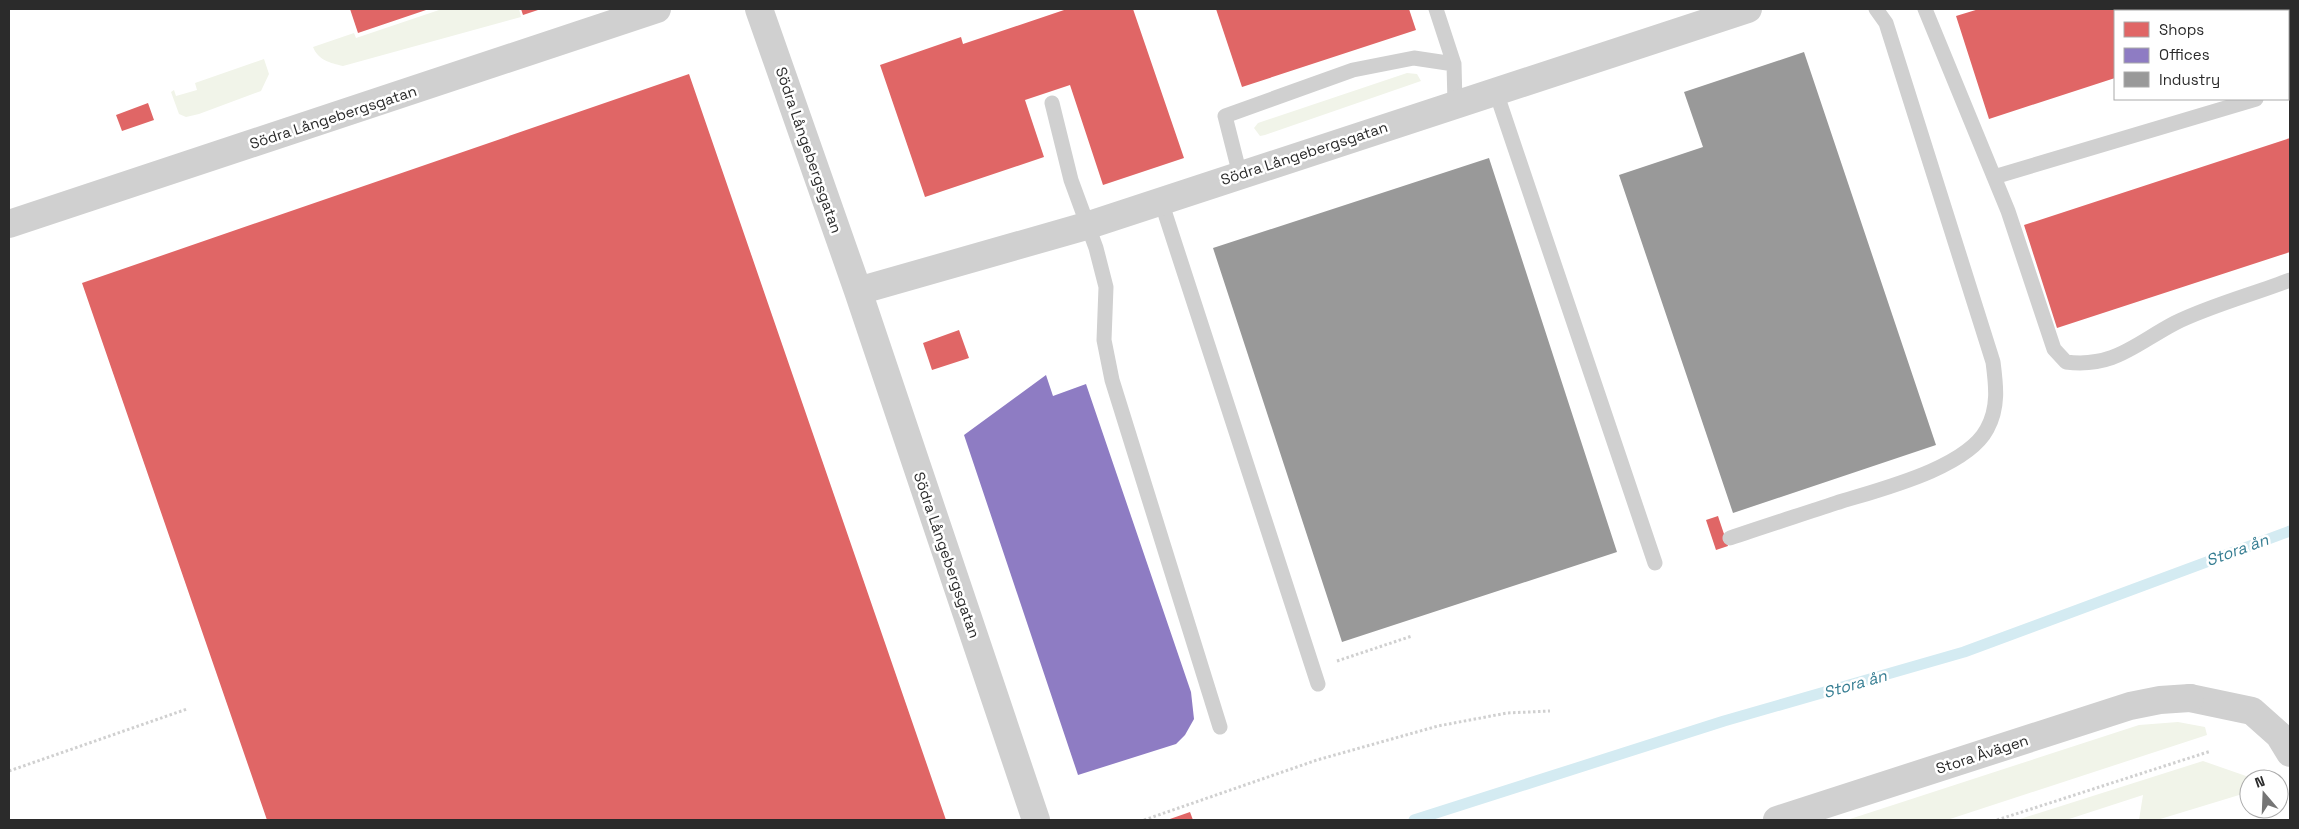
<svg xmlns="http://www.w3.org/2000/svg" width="2299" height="829" font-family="'Space Grotesk',sans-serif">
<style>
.green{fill:#f1f4e9}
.shops{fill:#e06666}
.offices{fill:#8e7cc3}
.industry{fill:#999}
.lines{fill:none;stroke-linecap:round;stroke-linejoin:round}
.stream{stroke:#d4ebf2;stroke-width:11}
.path{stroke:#d0d0d0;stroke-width:3;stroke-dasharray:2.5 2.5;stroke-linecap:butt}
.service{stroke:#d0d0d0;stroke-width:15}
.minor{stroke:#d0d0d0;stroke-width:28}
.tertiary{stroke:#d0d0d0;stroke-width:28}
.labels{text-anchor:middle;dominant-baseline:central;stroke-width:5;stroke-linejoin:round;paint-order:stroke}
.street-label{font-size:15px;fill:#2b2b2b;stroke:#fff}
.water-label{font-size:16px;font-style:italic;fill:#357d92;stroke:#fff}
</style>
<rect width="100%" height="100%" fill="#fff"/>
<path class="green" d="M442 9H519L521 17 343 66C330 63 318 60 313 47L354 33 356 38Z
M264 59 269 74 261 91 199 114 186 117 179 114 171 92 174 90 176 96 197 90 195 83Z
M1407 73 1417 74 1421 81 1265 135 1260 136 1254 128 1258 123Z
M2178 722 2205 727 2207 735 1947 820H1847L2139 725Z
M2203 761 2246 776 2249 779V792L2157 820H2139L2143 795 2066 820H2017Z"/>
<path class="shops" d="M350 9H429L358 33Z
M521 9H541L523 15Z
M1067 9H1133L1184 158 1103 185 1070 85 1025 100 1044 157 925 197 880 65 961 37 963 44Z
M1216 9H1409L1416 30 1242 87Z
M1979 9H2290V21L2288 22V11H2115V78L1989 119 1956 16Z
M689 74 946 820H267L82 283Z
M148 103 154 120 122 131 116 115Z
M2290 138V252L2057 328 2024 225Z
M959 330 969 358 932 370 923 343Z
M1718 516 1728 546 1716 550 1706 520Z
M1190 812 1193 820H1167Z"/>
<path class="offices" d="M1046 375 1053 396 1086 384 1191 692 1194 719 1185 735 1176 744 1078 775 964 435Z"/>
<path class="industry" d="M1804 52 1936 445 1733 513 1619 175 1703 147 1684 92Z
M1489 158 1617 552 1342 642 1213 248Z"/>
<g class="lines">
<path class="stream" d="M1414 820 1724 721 1964 652 2290 531"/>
<path class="path" d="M1337 661 1412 636
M9 771 187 709
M1144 820 1317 760 1438 726 1507 713 1550 711
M1997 820 2211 751"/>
<path class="service" d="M1436 9 1454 64 1455 103
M1925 9 2008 211 2054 349 2066 362C2114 368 2135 344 2175 323 2209 306 2254 294 2290 280
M2288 89 2290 88
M1496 92 1655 563
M1052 103 1071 180 1096 248 1106 287 1104 340 1112 380 1220 727
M1240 175 1225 116 1353 70 1414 58 1454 64
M1994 177 2256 99
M1161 201 1318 684
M1730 538C1765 526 1800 515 1836 503 1877 490 1966 469 1987 429 1999 407 1996 385 1993 362L1886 23 1876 9"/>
<path class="minor" d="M759 9 858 291 1036 820
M9 224 657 9
M858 291 1086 226 1748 9
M2190 698 2252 711 2279 735 2290 753"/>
<path class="tertiary" d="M1777 820 2130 706 2160 700 2190 698"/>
</g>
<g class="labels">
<g class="street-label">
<text transform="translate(333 117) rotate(-18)">Södra Långebergsgatan</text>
<text transform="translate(809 150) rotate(71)">Södra Långebergsgatan</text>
<text transform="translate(1304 153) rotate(-18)">Södra Långebergsgatan</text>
<text transform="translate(947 555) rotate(71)">Södra Långebergsgatan</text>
<text transform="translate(1982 754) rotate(-18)">Stora Åvägen</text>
</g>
<g class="water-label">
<text transform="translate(2237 550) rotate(-20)">Stora ån</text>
<text transform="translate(1855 684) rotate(-16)">Stora ån</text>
</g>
</g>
<rect width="2299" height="829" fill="none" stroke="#2b2b2b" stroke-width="20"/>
<rect x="2114" y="10" width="175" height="90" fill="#ffffff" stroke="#aaaaaa"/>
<rect x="2124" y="22" width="25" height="15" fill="#e06666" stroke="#aaaaaa"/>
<text x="2159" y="35" font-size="15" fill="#2b2b2b">Shops</text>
<rect x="2124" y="48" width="25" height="15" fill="#8e7cc3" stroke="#aaaaaa"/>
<text x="2159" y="60" font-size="15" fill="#2b2b2b">Offices</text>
<rect x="2124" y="72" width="25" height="15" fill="#999999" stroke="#aaaaaa"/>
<text x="2159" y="85" font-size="15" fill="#2b2b2b">Industry</text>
<g transform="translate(2264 794) rotate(341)"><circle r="24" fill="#ffffff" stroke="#aaaaaa"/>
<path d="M0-4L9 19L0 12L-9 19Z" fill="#757575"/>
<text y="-8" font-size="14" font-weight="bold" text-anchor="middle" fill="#2b2b2b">N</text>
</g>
</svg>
